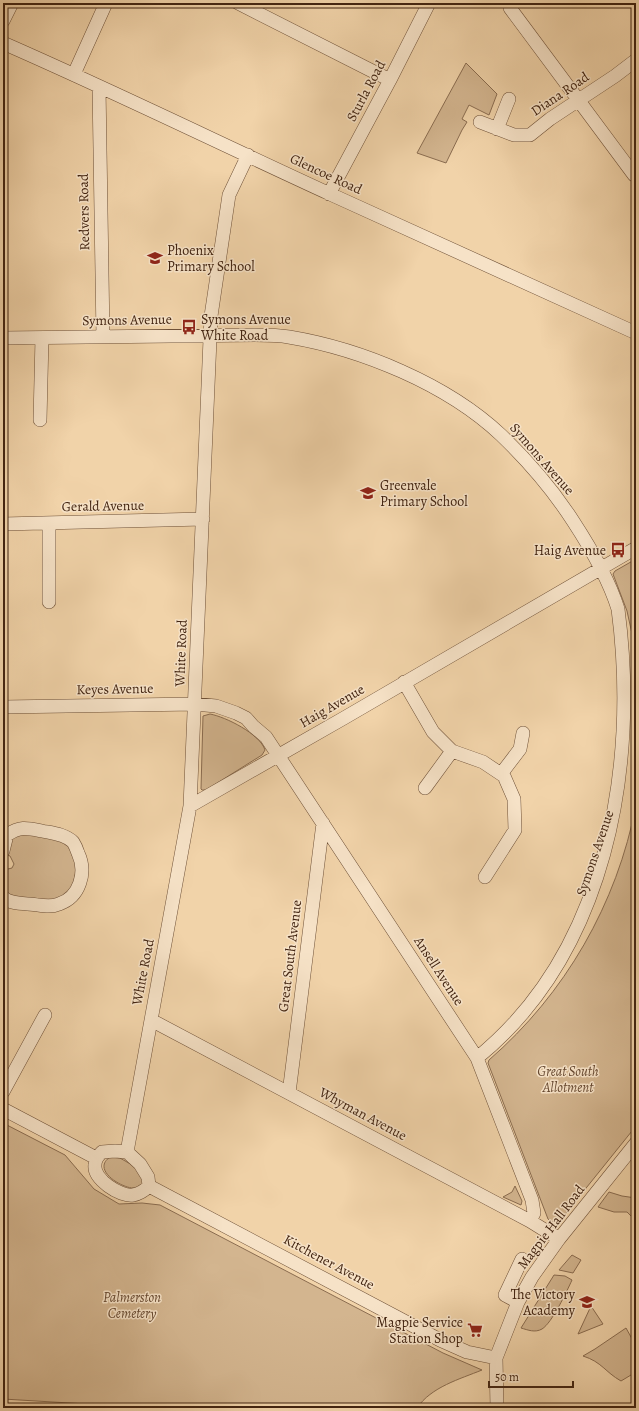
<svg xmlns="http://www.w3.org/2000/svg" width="639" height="1411" font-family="Alegreya,serif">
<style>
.green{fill:#d3b58f;stroke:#8a6c50}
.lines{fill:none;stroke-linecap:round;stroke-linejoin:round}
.minor-casing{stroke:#6e5037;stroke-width:14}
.minor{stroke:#f6e2c7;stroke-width:13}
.labels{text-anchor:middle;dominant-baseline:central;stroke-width:3;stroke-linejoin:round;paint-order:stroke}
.street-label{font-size:14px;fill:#422411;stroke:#f6e2c7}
.poi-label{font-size:14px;fill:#422411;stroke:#f6e2c7;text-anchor:start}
.park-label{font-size:14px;font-style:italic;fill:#664830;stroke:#f6e2c7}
</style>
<rect width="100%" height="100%" fill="#f1d3a9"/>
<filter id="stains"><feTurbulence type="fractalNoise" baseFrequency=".005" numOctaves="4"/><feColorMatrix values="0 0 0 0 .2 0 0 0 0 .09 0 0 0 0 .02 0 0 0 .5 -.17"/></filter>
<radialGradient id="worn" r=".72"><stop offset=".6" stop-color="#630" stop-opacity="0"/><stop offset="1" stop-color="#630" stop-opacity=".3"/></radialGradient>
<path class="green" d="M466 63 497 94 489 115 469 105 462 119 467 122 462 130 446 163 417 153Z
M636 559V652L627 611 613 574 615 571Z
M210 714C226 717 260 734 265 750L262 755 206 790H202L201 789 203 716Z
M636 805V1126L562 1218 555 1222 550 1221 548 1219 488 1063 489 1060C565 994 617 904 636 805Z
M21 833 60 839 69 846 78 862 72 890 50 903 12 897 5 892 3 889 4 870 12 868 14 864 10 856 6 854 10 840Z
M3 1123 65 1155 94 1189 119 1204 142 1203 160 1205 443 1353 482 1370C460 1379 431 1387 417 1408H153L3 1399Z
M110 1157 120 1158 139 1169 144 1183C141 1185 138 1189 133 1188 122 1188 91 1170 110 1157Z
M515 1186 522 1201 521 1205 503 1197 512 1192Z
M609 1192 622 1196 636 1198V1213L631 1216 627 1212H614L598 1207Z
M572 1255 581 1260 573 1273 559 1270Z
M554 1275 565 1276 572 1280C567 1291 552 1323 542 1329 535 1333 528 1330 521 1328Z
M591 1306 603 1324 578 1334Z
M626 1328 636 1346V1372L621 1381C605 1372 602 1362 583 1356L595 1349Z"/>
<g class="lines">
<g class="minor-casing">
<path id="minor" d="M238 3 390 80
M512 3 510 8 634 175 636 176
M3 21 12 3
M3 43C113 91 221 144 330 194 432 241 534 287 636 333
M74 74 106 3
M99 87 103 336
M480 122 514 135H530L550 119 615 76 636 60
M497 129 509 99
M329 194 390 80 429 3
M3 338 255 335C266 335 278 335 289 337 361 349 447 384 501 435 528 461 553 490 573 521 590 547 609 580 618 609 639 769 606 953 477 1058
M40 420 42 338
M3 524 203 519
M49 602V523
M404 682 433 732 452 751 483 762 504 776 514 799 515 830 485 877
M3 707 195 704 216 706 236 713 246 718 253 726 266 737 477 1058 532 1200 534 1213 530 1221
M501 774 520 749 523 733
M425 788 452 751
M190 806 344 718 636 548
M3 851 7 835C20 826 27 828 42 831 52 833 65 834 73 842 75 845 77 850 78 853 87 872 80 897 59 904 52 907 45 906 38 905 28 903 10 905 3 897
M151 1020 530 1221 559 1239
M3 1092 45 1015
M289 1093 323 823
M3 1109 96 1158
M115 1151 127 1152 140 1164 148 1177 149 1186C145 1190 139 1194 133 1195 120 1197 93 1179 95 1165 95 1159 98 1156 102 1152Z
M127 1152 190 806 211 316 229 195 248 155
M149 1186 440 1340 467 1352 496 1358
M518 1302 505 1295 522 1259
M497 1408 496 1358 518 1302 532 1277 559 1239 636 1143"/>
</g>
<use href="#minor" class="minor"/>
</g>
<defs>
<g id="school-bare" transform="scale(1.2)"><path d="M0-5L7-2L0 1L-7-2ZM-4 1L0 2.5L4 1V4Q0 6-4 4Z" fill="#8f2418" stroke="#f6e2c7" stroke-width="2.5" paint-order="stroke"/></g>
<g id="bus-bare" transform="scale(1.2)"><path d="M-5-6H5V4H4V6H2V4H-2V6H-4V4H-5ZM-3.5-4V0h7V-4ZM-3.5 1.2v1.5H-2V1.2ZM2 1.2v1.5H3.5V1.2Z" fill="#8f2418" stroke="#f6e2c7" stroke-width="2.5" paint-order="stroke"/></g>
<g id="supermarket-bare" transform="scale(1.2)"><path d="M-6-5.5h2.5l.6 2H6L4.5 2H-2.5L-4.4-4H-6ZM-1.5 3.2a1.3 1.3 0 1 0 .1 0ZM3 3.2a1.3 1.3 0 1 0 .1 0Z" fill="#8f2418" stroke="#f6e2c7" stroke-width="2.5" paint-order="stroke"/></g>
</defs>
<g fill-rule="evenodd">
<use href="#school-bare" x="155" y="258"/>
<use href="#bus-bare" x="189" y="327"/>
<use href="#school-bare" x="368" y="493"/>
<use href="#bus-bare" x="618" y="550"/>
<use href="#school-bare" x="587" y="1302"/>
<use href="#supermarket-bare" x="475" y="1330"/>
</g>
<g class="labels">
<g class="street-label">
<text transform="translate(366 91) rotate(-62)">Sturla Road</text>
<text transform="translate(560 94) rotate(-34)">Diana Road</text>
<text transform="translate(326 174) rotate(25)">Glencoe Road</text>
<text transform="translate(84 212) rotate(-91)">Redvers Road</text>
<text transform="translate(127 320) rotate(-1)">Symons Avenue</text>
<text transform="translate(542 459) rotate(49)">Symons Avenue</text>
<text transform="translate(103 506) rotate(-1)">Gerald Avenue</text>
<text transform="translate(181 653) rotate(-88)">White Road</text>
<text transform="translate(115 689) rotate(-1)">Keyes Avenue</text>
<text transform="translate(332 706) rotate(-30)">Haig Avenue</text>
<text transform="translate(595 853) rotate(-71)">Symons Avenue</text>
<text transform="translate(290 956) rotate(-83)">Great South Avenue</text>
<text transform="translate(439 971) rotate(57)">Ansell Avenue</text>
<text transform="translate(143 972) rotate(-79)">White Road</text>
<text transform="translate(363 1114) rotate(28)">Whyman Avenue</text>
<text transform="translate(551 1227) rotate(-53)">Magpie Hall Road</text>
<text transform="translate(329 1262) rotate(28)">Kitchener Avenue</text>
</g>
<g class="poi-label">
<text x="167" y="250">Phoenix<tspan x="167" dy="16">Primary School</tspan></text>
<text x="201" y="319">Symons Avenue<tspan x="201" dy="16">White Road</tspan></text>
<text x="380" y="485">Greenvale<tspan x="380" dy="16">Primary School</tspan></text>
<text x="606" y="550" text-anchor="end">Haig Avenue</text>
<text x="575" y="1294" text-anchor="end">The Victory<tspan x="575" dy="16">Academy</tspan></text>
<text x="463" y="1322" text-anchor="end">Magpie Service<tspan x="463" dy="16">Station Shop</tspan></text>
</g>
<g class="park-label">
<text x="568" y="1071">Great South<tspan x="568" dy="16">Allotment</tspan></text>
<text x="132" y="1297">Palmerston<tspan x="132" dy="16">Cemetery</tspan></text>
</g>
</g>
<rect width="639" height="1411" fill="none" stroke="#f1d3a9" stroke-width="16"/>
<rect x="4" y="4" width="631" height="1403" fill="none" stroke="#422411" stroke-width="2"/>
<rect x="8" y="8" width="623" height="1395" fill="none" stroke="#422411"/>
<path d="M489 1381v6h84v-6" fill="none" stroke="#422411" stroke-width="2"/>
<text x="495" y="1381" font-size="12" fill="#422411" stroke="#f6e2c7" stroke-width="3" paint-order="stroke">50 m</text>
<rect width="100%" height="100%" filter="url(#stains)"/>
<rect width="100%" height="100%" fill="url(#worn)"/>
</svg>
